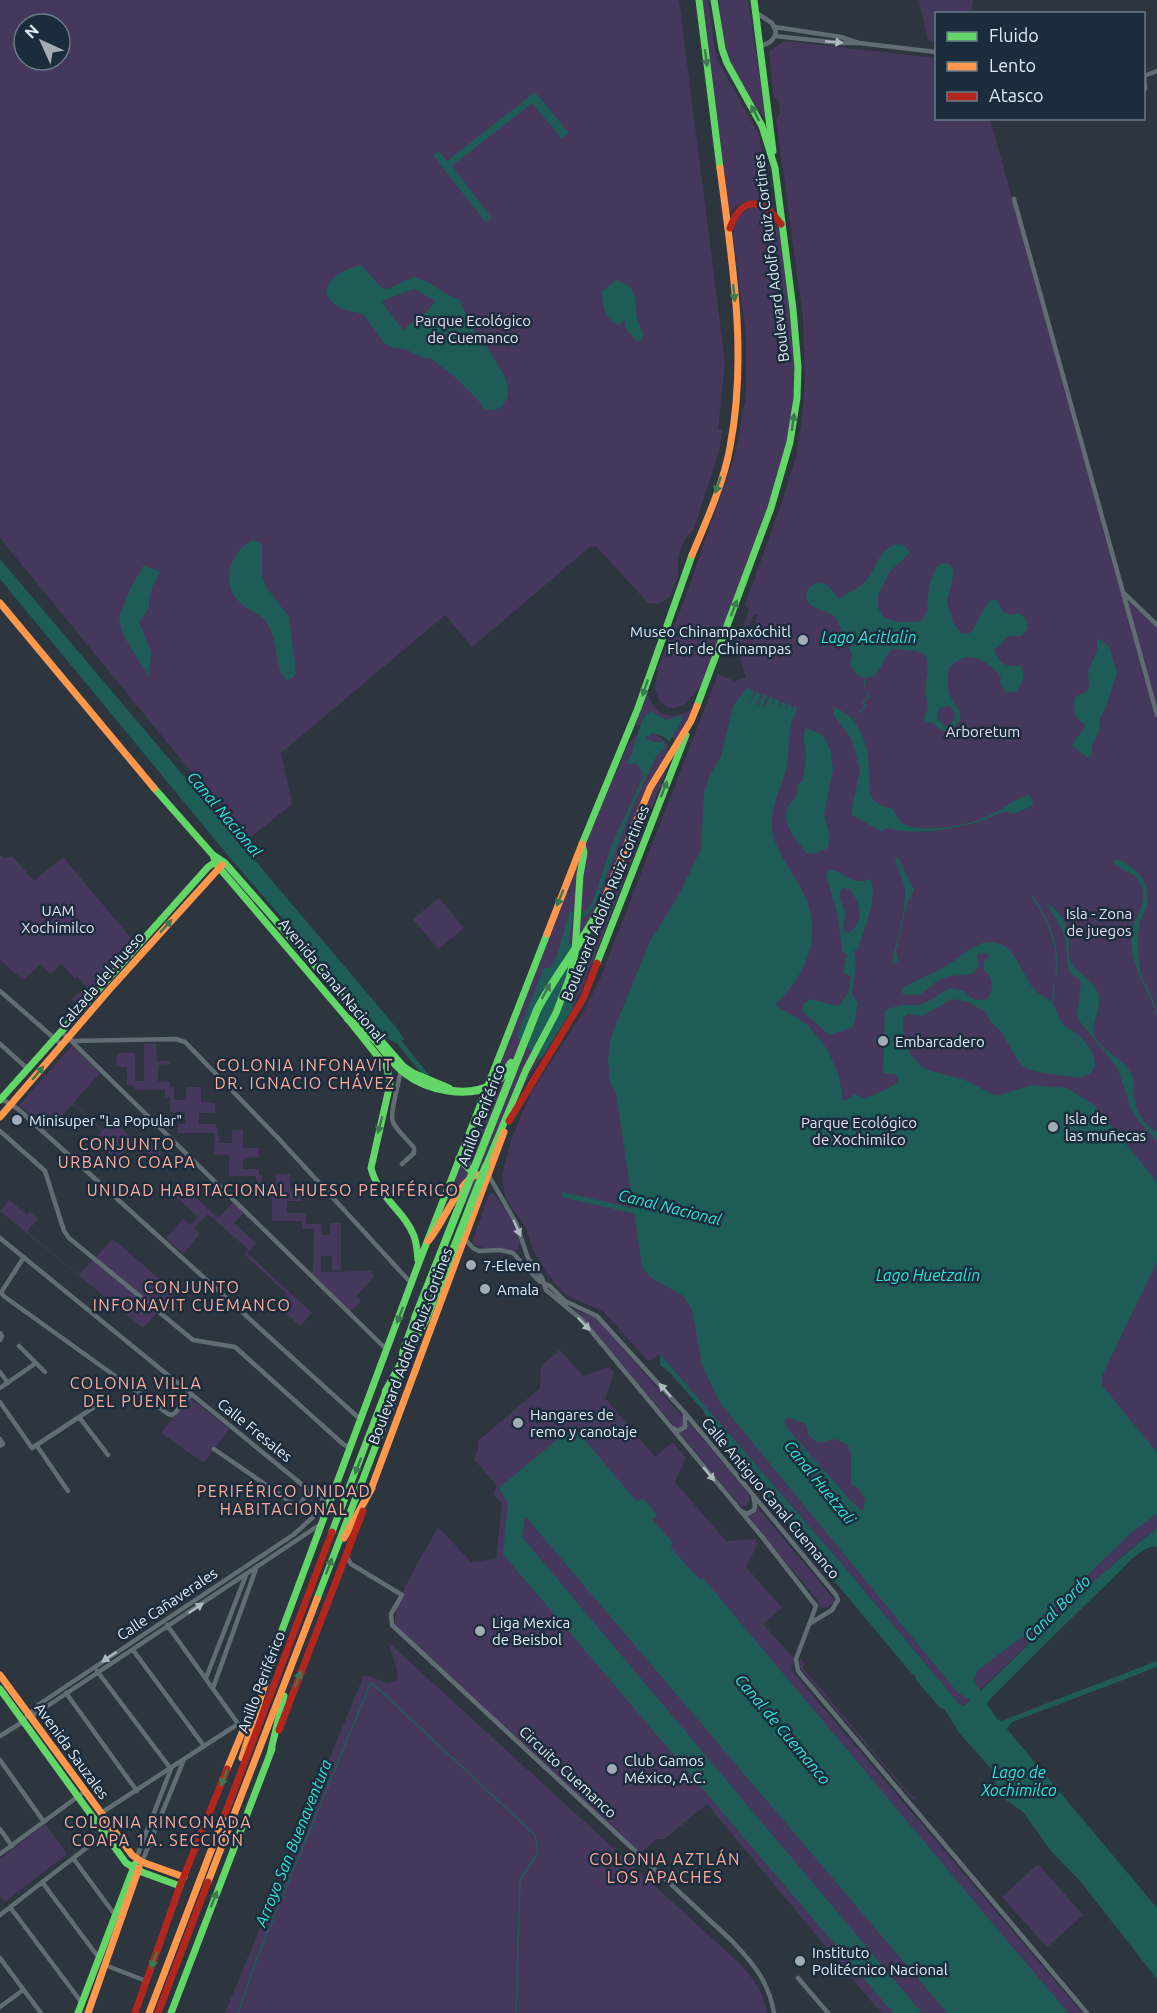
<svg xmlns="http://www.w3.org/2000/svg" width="1157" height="2013" font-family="Ubuntu,sans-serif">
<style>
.green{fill:#46385c;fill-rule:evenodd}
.water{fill:#1e5c58;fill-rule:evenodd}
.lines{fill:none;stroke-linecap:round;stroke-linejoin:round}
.stream{stroke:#1e5c58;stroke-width:1.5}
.canal{stroke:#1e5c58;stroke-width:5}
.street{stroke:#606d72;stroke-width:4.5}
.fast{stroke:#63d668;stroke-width:7}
.slow{stroke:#ff974d;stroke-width:7}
.jam{stroke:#b3261e;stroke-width:7}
.fast-bridge{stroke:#63d668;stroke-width:8}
.oneway{fill:#adb9c1}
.oneway2{fill:#3b7950}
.poi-dot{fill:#a1acb5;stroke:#1b2d3c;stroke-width:2}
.labels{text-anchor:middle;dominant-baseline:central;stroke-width:5;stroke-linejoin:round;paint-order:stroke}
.street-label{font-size:15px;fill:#e0ebf5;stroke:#1b2d3c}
.park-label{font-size:15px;fill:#e6def2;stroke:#1b2d3c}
.poi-label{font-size:15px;fill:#e0ebf5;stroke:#1b2d3c;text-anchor:start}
.water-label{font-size:16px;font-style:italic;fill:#26e6da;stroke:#1b2d3c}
.neighbourhood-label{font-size:16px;letter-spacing:1.5px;fill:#feab9d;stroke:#1b2d3c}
</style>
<rect width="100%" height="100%" fill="#2d363f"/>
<path class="green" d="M0 0H679L725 362 718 430H723L718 454 694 529 685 539 678 556V576L670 597 658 604 648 603 597 547 591 546 472 647 445 615 281 753 292 804 247 840 0 538ZM24 24H60V60H24Z
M702 0H708L714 44 718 61 759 135 774 210 746 201 735 207 729 213Z
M719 0H748L766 121C751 100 733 77 726 52 721 35 720 17 719 0Z
M919 0H973L971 13 936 14V42L928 41Z
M784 41 936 58V118L990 119 1157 722V1529L1130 1549 1102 1574 963 1706 960 1705 841 1563 660 1354 648 1361 603 1311 572 1298 562 1291 549 1276 533 1250 526 1228 505 1198 502 1175 512 1137 531 1093 584 1011 601 977 718 674 734 681 746 678 734 635 753 630 758 615 754 614 749 626 742 629 749 610 745 605 782 502 796 457 801 426 805 384 803 317 776 118 780 114 779 100 774 98 769 52Z
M756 205 765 207 781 232 796 371 788 444 768 510 703 683 686 704 674 708 667 707 659 700 655 688 658 667 687 593 736 451 746 395V336L733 235C735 219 741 211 756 205Z
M1126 597 1157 627V709Z
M647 693C656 719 676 723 697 704L677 743C667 729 653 717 635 726Z
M644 732C656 734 661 736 668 745L667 769 579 997 514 1101 469 1206 447 1199 575 866 629 743 635 736Z
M0 855 3 858 13 857 34 881 63 857 135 943 79 1006 72 999 86 987 78 977 75 979 62 964 50 974 41 964 23 980 0 960Z
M439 898 464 928 438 949 413 919Z
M144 1044H156L157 1061H170V1064L158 1065V1081L170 1082V1087H174V1100H186V1087H201V1102L215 1103V1113H199V1124H216V1128L218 1129 219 1143H232V1130H243V1148H259V1157L243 1158V1169H259V1175H262V1187H276V1174H290V1191H302V1201H287V1213H306V1224H321L322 1235H330V1223H341V1270H332V1256H321V1272L372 1271 374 1277 356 1296 361 1301 350 1312 310 1273 313 1272 314 1229H302V1221H272V1199L257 1198 258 1181 256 1180V1176H229V1155L214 1154 215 1133H178V1124H185V1112H170V1097H165V1090H135L134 1086 127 1085V1067H116L117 1053H135V1081H144Z
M72 1046 100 1073 73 1103 103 1130 113 1120 134 1140 140 1134 162 1154 156 1161 218 1218 234 1202 244 1212 234 1223 256 1243 247 1253 312 1313 300 1326 277 1305 287 1294 244 1254 248 1249 208 1214 194 1228 200 1234 183 1254 166 1238 183 1219 190 1225 198 1217 169 1190 177 1181 134 1141 116 1160 94 1140 102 1131 73 1104 47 1131 19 1105Z
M490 1192 494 1194C502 1206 528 1238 517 1250 504 1249 479 1251 472 1242Z
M9 1200 27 1215 30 1212 38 1219 27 1232 79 1275 113 1239 175 1292 143 1328 0 1211Z
M571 1309 597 1318 684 1419 682 1428 679 1429 674 1426 584 1321Z
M560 1350 583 1376 609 1367 614 1373 605 1398 655 1457 673 1442 686 1458 675 1482 726 1541 754 1539 758 1543 746 1567 782 1608 763 1624 794 1659 791 1670 1082 2013H881L707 1804 664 1839H657L640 1853 488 1714 395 1625C392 1602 427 1548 438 1527L471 1562 496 1559 502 1504 493 1494 497 1486 474 1459 478 1449V1441L540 1388 541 1366Z
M189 1397 229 1429 204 1463 161 1433Z
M688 1422 744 1488 750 1498 747 1506H742L738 1503 678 1432 685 1431Z
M757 1507 834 1599 835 1602 825 1608 820 1607 817 1599 745 1515Z
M388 1642 739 1963C753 1978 764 1992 767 2013H225L364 1675 388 1683 397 1680 398 1672Z
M801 1659 805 1664 803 1668 912 1797 916 1796 914 1801 799 1667V1663Z
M45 1824 67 1854 5 1902 0 1896V1859Z
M1038 1864 1083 1915 1047 1947 1002 1897Z"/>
<path class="water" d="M535 92 569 133 562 139 532 103 452 166 492 218 486 223 433 155 439 151 447 161Z
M361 265 382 288 388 289 413 277 430 283 448 295 460 300 466 316H470L475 328 473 330 475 332H478L505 377 508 389V397L502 406 495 410 484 409 478 400 456 378 431 358H424L407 350 391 347 384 343 364 315C348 308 336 313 326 293 327 277 347 268 361 265ZM414 289 436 301 427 311 403 330 382 303 386 299Z
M616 280 628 285 632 289 635 297 637 319 643 333V337L640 342 636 341 626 329 625 320 619 325C603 319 603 306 602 291Z
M253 540 262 544V575L266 587 289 617 296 673 294 677 287 680 281 674C276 658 276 639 268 625 264 617 257 614 250 610 232 600 224 583 232 563 237 552 242 545 253 540Z
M897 544 904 545 909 551V554L890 571 878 595V608L884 618 899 622H920L923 619 927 611 929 586 936 567 943 563 950 564 954 571 947 602 953 623 962 634 970 633C979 623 981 608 992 599L997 601 1003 612 1010 615 1019 613 1026 619 1028 629 1021 636H1009L994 650C1000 665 1006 667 1021 666 1026 676 1022 683 1017 691L1006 693 1000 683 1001 677C987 660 967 647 949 668 948 675 947 685 949 692 953 708 970 711 953 729L941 731 935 724 926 722 924 718 928 708 925 689 928 672 926 655 916 651 893 649C879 659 883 684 858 676L850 665C850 662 852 659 852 656 852 651 838 621 835 617 827 609 806 610 806 595 807 587 813 584 819 582L827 585 839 599C846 593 856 590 863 584 877 571 876 550 897 544ZM947 706H950L956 714 953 722 945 727 937 718V713L940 708Z
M0 559 395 1026 404 1039 398 1044 384 1036 231 859 0 579Z
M144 565 160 572 153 585 149 598V608L139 622 151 652 149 677 123 635 119 617 131 587Z
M1100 639 1109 646 1117 673 1105 709 1100 718 1099 731 1092 746V756L1087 757 1072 746C1075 737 1083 734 1085 725L1075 716 1074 703 1076 696 1085 693 1089 688 1088 672 1097 651V640Z
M747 688 754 691 750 705 756 692 761 693 756 706H758L763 694 767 696 763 707H765L769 697 774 698 771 708 775 699 780 701 778 709 782 702 787 704 785 711 789 704 792 706 791 711 794 706 797 708C796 714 792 718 791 725 788 738 789 752 787 766 782 786 770 806 772 828 774 848 787 864 797 881 826 928 811 969 775 1005L808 1025 827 1049 837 1071 842 1092 841 1099 844 1101 855 1094 864 1099 887 1089 898 1082V1075L883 1073 885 1010 901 1005H919L931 1000 949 988 965 991C971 1000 977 1001 987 999 995 988 993 978 984 970V961L989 956 987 953 979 954 977 956 979 966 974 973C963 977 951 973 939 980 932 984 927 991 919 995L903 994 901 989C915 980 931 975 946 966 959 959 972 943 989 942 1014 940 1022 975 1034 989 1039 995 1047 997 1052 1003 1057 1010 1059 1021 1066 1027 1069 1030 1074 1031 1077 1034 1092 1046 1107 1073 1079 1078 1069 1076 1031 1073 1024 1067 1013 1056 1009 1043 1000 1031 994 1023 988 1022 986 1012L968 1002 952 999 922 1016 907 1014 903 1019 904 1040 911 1055 922 1067 928 1070 965 1080 996 1096 1032 1085 1067 1088 1094 1105 1157 1182V1261L1102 1376V1385L1157 1453V1514L1132 1532 1030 1631 977 1671 974 1680 980 1691C1038 1637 1093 1576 1157 1529V1548L1154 1546C1137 1550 1121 1571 1108 1583 1068 1621 1029 1660 990 1699L987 1704 997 1719 1001 1721 1157 1661V1667L1012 1722 1007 1729 1157 1908V1979L1080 1881 1051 1851 1023 1812 996 1793 995 1773 960 1734 944 1709 940 1708 916 1680 915 1675 912 1674 731 1457 712 1429 703 1410 669 1372 660 1365V1354L841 1563 960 1705 964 1706 970 1700 958 1693 720 1403 702 1365 692 1309 683 1296 650 1277 642 1266 616 1093 610 1081 608 1061 610 1041 614 1029 650 941 677 898 701 849 704 793 710 775 721 756 733 706ZM789 1418 806 1424 809 1436 818 1443 835 1439 848 1445 851 1455V1485L858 1488 865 1499 863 1510H861L852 1502 791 1433 784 1422 786 1419Z
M833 707C859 716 869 744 869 771 870 790 866 804 891 808 896 813 897 819 902 823 922 835 973 825 992 814 1005 808 1015 798 1029 795L1033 801 1032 806 1013 814C1003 808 992 818 982 821 953 829 917 836 888 828L882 831C875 829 860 819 852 815L851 812 860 770 851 738 834 716Z
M651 711 666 720 682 716 683 719 669 742 664 737 652 733 645 738 653 742H664L665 749 657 755 633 805 595 905 587 915 582 918V912L587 910 592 903 612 844 643 777 642 771 637 764 626 763C638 749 636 719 651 711Z
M806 728 823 735 831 752 833 770 824 814 830 837 828 848 819 852 807 854C799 843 782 826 787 810 791 798 797 803 798 784L803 780C804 771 806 762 806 753 805 744 801 737 806 728Z
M898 857 914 890 906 907 896 951 898 961 892 965C895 942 905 918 905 894 906 881 896 870 895 858Z
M1117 859C1138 868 1153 885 1146 909 1144 914 1141 918 1140 922 1137 938 1138 953 1140 969 1143 986 1157 998 1157 1016 1149 990 1133 971 1131 942 1129 921 1150 905 1141 885 1134 869 1121 873 1113 862Z
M830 870C847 871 849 887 870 879 879 893 863 933 858 949L854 951 856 965 852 995 858 1003 853 1027 829 1035 802 1011 803 1004 810 999 838 1006 848 993 851 977 843 972 847 955 842 951 838 916 826 875ZM842 888 849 889C861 903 865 921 849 933L844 932C841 923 847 920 845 912 842 902 836 897 842 888Z
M1046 903C1061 912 1069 924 1069 942 1069 946 1068 952 1069 956 1072 973 1097 980 1099 997 1100 1011 1093 1022 1093 1034 1102 1052 1123 1057 1132 1075 1136 1083 1132 1090 1134 1098 1137 1113 1143 1125 1157 1132V1141L1141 1124 1132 1111 1117 1067 1077 1018 1081 981 1071 974 1068 968 1066 942 1062 929Z
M570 912H573L569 943 570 944 579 942 585 949 578 977 579 983 574 996 572 1010 541 1059 518 1038V1033L544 968H550C560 958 563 927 570 912Z
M573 1426 636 1501 644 1499 657 1515 653 1520 673 1543 670 1547 700 1580 703 1578 1068 2013H947L525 1516 522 1537 922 2013H893L503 1554 508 1503 499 1488Z"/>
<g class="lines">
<path class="stream" d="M864 678 865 686
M860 712 865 706 863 702 869 697 866 691
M854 720 856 717
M1032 896C1049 921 1059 943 1056 974
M1052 1003 1054 985
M238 2013 256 1961 371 1682 535 1835 538 1853 520 1880 516 2013"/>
<path class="canal" d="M396 1038 429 1079
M564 1195 639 1212"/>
<path class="street" d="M755 12 772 23 776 32C774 41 768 44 760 46
M775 27 841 37 859 43H840L775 36
M859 43 936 52
M1144 76 1157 71
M1144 76 1145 89
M1014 199 1157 715
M1125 594 1157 625
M0 991 62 1045
M61 1031 387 1350
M72 1041 176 1039 185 1042 279 1139 411 1283
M0 1044 28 1069
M401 1069C400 1080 389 1114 393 1122 397 1131 408 1140 414 1148V1153L402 1164
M0 1098 18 1109 361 1420
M0 1131 45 1171 64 1231 69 1238 193 1340 235 1347 343 1444 350 1448
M489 1176 516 1223 528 1258 542 1278 546 1290 582 1320 763 1538 816 1606 796 1659 798 1671 1087 2013
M0 1238 310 1491 329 1503 293 1535 38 1705 19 1724
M465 1239 473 1248 479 1251 500 1250 513 1253 539 1281 550 1286 565 1301 597 1316 685 1413 836 1595 838 1600 832 1610 809 1624
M24 1257 2 1291V1294L5 1297 168 1414 172 1415 175 1413 191 1394
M0 1333 2 1336 0 1340
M19 1346 45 1372
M0 1372 8 1383
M0 1388 36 1363
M0 1402 32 1448 108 1398
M79 1417 108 1455
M673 1428 678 1431 685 1427V1414
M0 1439 3 1444 0 1446
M37 1446 68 1491
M214 1449 295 1505 300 1504 310 1491
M743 1512 747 1514 754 1510 755 1506 753 1495
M346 1556 351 1564 402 1595 391 1614 392 1625 732 1941C753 1963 769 1982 774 2013
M167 1625 239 1725
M133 1650 204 1746
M97 1671 171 1769 136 1859
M206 1678 246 1575
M213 1688 257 1566
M66 1693 137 1791
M31 1717 321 1524
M0 1736 21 1723
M0 1760 44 1822
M101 1813 238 1724
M0 1829 12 1846
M0 1854 84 1792
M73 1858 115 1915
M142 1862 183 1762
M42 1882 99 1958
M10 1907 82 2003
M0 1915 112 1828
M0 1958 41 2013
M105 1965 146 1981
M798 1978 828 2013
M0 2007 23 1990"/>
<path class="fast" d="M699 0 720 168
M754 0 773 151
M697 706 771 508 790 442 797 398 798 367 793 309 775 168 762 126 727 63 722 49 714 0
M154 788 213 855 225 863 404 1067 413 1073 449 1088
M213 855 216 864 348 1019 387 1068 390 1084 371 1168C379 1199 404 1210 414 1236 417 1244 417 1252 418 1260
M597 963 686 735
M0 1100 208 867 218 860
M459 1158 475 1175
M486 1166 526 1070 556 1013 569 979 575 953 580 875 584 853 582 844 638 708 692 555
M332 1532 386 1391
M317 1599 391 1406 400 1377 403 1351 415 1318
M275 1649 418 1265 547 934
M0 1689 126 1863 139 1871 180 1886
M270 1754 284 1696
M78 2013 135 1864
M171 2013 272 1749"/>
<path class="slow" d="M692 555C706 522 724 482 730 447 748 354 732 260 720 168
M0 603 154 788
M603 903 650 788 691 721 697 706
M547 934 582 844
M0 1117 109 990 222 865
M428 1241C442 1226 459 1181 476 1175 479 1175 483 1175 486 1175
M370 1492 504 1132
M344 1538 372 1488
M0 1675 132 1855 142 1862 184 1877
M242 1758 277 1645
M227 1769 256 1699
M208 1882 317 1599
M88 2013 139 1868
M149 2013 225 1814"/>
<path class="jam" d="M730 228C742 195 762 198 781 224
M509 1121 583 999 597 963
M279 1730 363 1511
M225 1814 332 1532
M135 2013 180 1886 227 1769
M158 2013 208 1882"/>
<path class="fast-bridge" d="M348 1019C358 1026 369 1033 377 1042 386 1053 394 1065 405 1073 427 1090 468 1099 493 1084 502 1079 506 1071 511 1063
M415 1318 537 1010C556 973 584 941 603 903
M386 1391 426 1319 486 1166"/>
</g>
<defs><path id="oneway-solid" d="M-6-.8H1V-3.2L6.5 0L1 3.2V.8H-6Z" transform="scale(1.5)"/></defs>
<g class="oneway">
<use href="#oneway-solid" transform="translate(834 42) rotate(5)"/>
<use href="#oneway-solid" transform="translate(517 1228) rotate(66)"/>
<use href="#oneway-solid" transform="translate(584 1324) rotate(46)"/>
<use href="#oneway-solid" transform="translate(665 1390) rotate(-132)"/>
<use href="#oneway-solid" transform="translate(709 1474) rotate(50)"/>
<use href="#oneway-solid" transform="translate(196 1608) rotate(-34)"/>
<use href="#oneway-solid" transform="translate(109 1657) rotate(146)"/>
</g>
<g class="oneway2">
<use href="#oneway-solid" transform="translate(706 58) rotate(83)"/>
<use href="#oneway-solid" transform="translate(755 113) rotate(-117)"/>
<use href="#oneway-solid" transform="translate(734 293) rotate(84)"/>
<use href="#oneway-solid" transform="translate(793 422) rotate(-82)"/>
<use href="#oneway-solid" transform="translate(718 485) rotate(109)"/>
<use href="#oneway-solid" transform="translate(734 608) rotate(-69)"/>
<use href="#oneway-solid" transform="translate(645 688) rotate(109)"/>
<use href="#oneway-solid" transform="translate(664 789) rotate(-69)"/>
<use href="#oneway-solid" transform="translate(560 898) rotate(112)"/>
<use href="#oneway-solid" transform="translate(166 926) rotate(-48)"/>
<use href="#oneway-solid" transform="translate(546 991) rotate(-62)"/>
<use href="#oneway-solid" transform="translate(38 1073) rotate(-50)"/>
<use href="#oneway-solid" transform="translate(380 1125) rotate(105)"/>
<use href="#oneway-solid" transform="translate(400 1315) rotate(110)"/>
<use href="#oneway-solid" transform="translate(358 1466) rotate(111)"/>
<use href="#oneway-solid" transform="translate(329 1566) rotate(-69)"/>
<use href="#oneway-solid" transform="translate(298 1679) rotate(-70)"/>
<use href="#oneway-solid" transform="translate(224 1778) rotate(112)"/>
<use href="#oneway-solid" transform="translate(214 1899) rotate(-69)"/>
<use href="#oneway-solid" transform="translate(154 1960) rotate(109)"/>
</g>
<g class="poi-dot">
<circle cx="803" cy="640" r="6"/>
<circle cx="883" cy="1041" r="6"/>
<circle cx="17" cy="1120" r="6"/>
<circle cx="1053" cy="1127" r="6"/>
<circle cx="471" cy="1265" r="6"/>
<circle cx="485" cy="1289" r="6"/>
<circle cx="518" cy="1423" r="6"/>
<circle cx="480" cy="1631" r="6"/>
<circle cx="612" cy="1769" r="6"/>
<circle cx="800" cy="1961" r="6"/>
</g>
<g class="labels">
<g class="street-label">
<text transform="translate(771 258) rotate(-97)">Boulevard Adolfo Ruiz Cortines</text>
<text transform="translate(605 903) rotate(-68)">Boulevard Adolfo Ruiz Cortines</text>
<text transform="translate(101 980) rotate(-49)">Calzada del Hueso</text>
<text transform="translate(332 980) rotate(50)">Avenida Canal Nacional</text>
<text transform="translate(481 1115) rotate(-69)">Anillo Periférico</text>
<text transform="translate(410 1346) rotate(-69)">Boulevard Adolfo Ruiz Cortines</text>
<text transform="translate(255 1430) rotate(39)">Calle Fresales</text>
<text transform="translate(771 1498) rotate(50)">Calle Antiguo Canal Cuemanco</text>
<text transform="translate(167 1604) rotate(-34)">Calle Cañaverales</text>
<text transform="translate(261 1682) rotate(-69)">Anillo Periférico</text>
<text transform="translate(72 1751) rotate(54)">Avenida Sauzales</text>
<text transform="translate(568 1772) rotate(43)">Circuito Cuemanco</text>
</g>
<g class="park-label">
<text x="473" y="320">Parque Ecológico<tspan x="473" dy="17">de Cuemanco</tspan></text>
<text x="983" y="731">Arboretum</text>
<text x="58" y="910">UAM<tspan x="58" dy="17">Xochimilco</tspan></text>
<text x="1099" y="913">Isla - Zona<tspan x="1099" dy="17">de juegos</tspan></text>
<text x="859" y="1122">Parque Ecológico<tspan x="859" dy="17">de Xochimilco</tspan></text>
</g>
<g class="poi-label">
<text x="791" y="631" text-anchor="end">Museo Chinampaxóchitl<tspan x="791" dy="17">Flor de Chinampas</tspan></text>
<text x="895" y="1041">Embarcadero</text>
<text x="1065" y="1118">Isla de<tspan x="1065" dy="17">las muñecas</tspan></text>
<text x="29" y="1120">Minisuper "La Popular"</text>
<text x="483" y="1265">7-Eleven</text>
<text x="497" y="1289">Amala</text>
<text x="530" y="1414">Hangares de<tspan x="530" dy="17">remo y canotaje</tspan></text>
<text x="492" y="1622">Liga Mexica<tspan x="492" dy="17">de Beisbol</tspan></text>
<text x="624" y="1760">Club Gamos<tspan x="624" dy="17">México, A.C.</tspan></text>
<text x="812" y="1952">Instituto<tspan x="812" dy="17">Politécnico Nacional</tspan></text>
</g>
<g class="water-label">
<text x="869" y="637">Lago Acitlalin</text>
<text transform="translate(225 814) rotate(50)">Canal Nacional</text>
<text transform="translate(670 1207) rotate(14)">Canal Nacional</text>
<text x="928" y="1275">Lago Huetzalin</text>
<text transform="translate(820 1482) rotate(51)">Canal Huetzali</text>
<text transform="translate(1057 1608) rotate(-45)">Canal Bordo</text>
<text transform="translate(783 1729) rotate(50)">Canal de Cuemanco</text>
<text x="1019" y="1772">Lago de<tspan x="1019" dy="18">Xochimilco</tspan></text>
<text transform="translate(293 1843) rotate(-68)">Arroyo San Buenaventura</text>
</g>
<g class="neighbourhood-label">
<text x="305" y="1065">COLONIA INFONAVIT<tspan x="305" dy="18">DR. IGNACIO CHÁVEZ</tspan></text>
<text x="127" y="1144">CONJUNTO<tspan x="127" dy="18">URBANO COAPA</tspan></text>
<text x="273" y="1190">UNIDAD HABITACIONAL HUESO PERIFÉRICO</text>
<text x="192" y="1287">CONJUNTO<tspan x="192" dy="18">INFONAVIT CUEMANCO</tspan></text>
<text x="136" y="1383">COLONIA VILLA<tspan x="136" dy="18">DEL PUENTE</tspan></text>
<text x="284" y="1491">PERIFÉRICO UNIDAD<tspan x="284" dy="18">HABITACIONAL</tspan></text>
<text x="158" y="1822">COLONIA RINCONADA<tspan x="158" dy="18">COAPA 1A. SECCIÓN</tspan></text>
<text x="665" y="1859">COLONIA AZTLÁN<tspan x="665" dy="18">LOS APACHES</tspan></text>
</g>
</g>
<rect x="935" y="12" width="210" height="108" fill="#1b2d3c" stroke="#6a7986" stroke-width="1.5"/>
<rect x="947" y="32" width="30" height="9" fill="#63d668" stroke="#6a7986" stroke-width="1.5"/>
<text x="989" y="42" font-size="18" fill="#e0ebf5">Fluido</text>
<rect x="947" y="62" width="30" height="9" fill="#ff974d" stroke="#6a7986" stroke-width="1.5"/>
<text x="989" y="72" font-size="18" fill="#e0ebf5">Lento</text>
<rect x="947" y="92" width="30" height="9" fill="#b3261e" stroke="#6a7986" stroke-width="1.5"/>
<text x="989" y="102" font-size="18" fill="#e0ebf5">Atasco</text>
<g transform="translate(42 42) rotate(315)"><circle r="28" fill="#1b2d3c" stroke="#6a7986" stroke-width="1.5"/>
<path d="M0-4.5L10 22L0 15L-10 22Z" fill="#a1acb5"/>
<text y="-9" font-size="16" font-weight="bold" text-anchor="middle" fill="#e0ebf5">N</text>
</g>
</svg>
